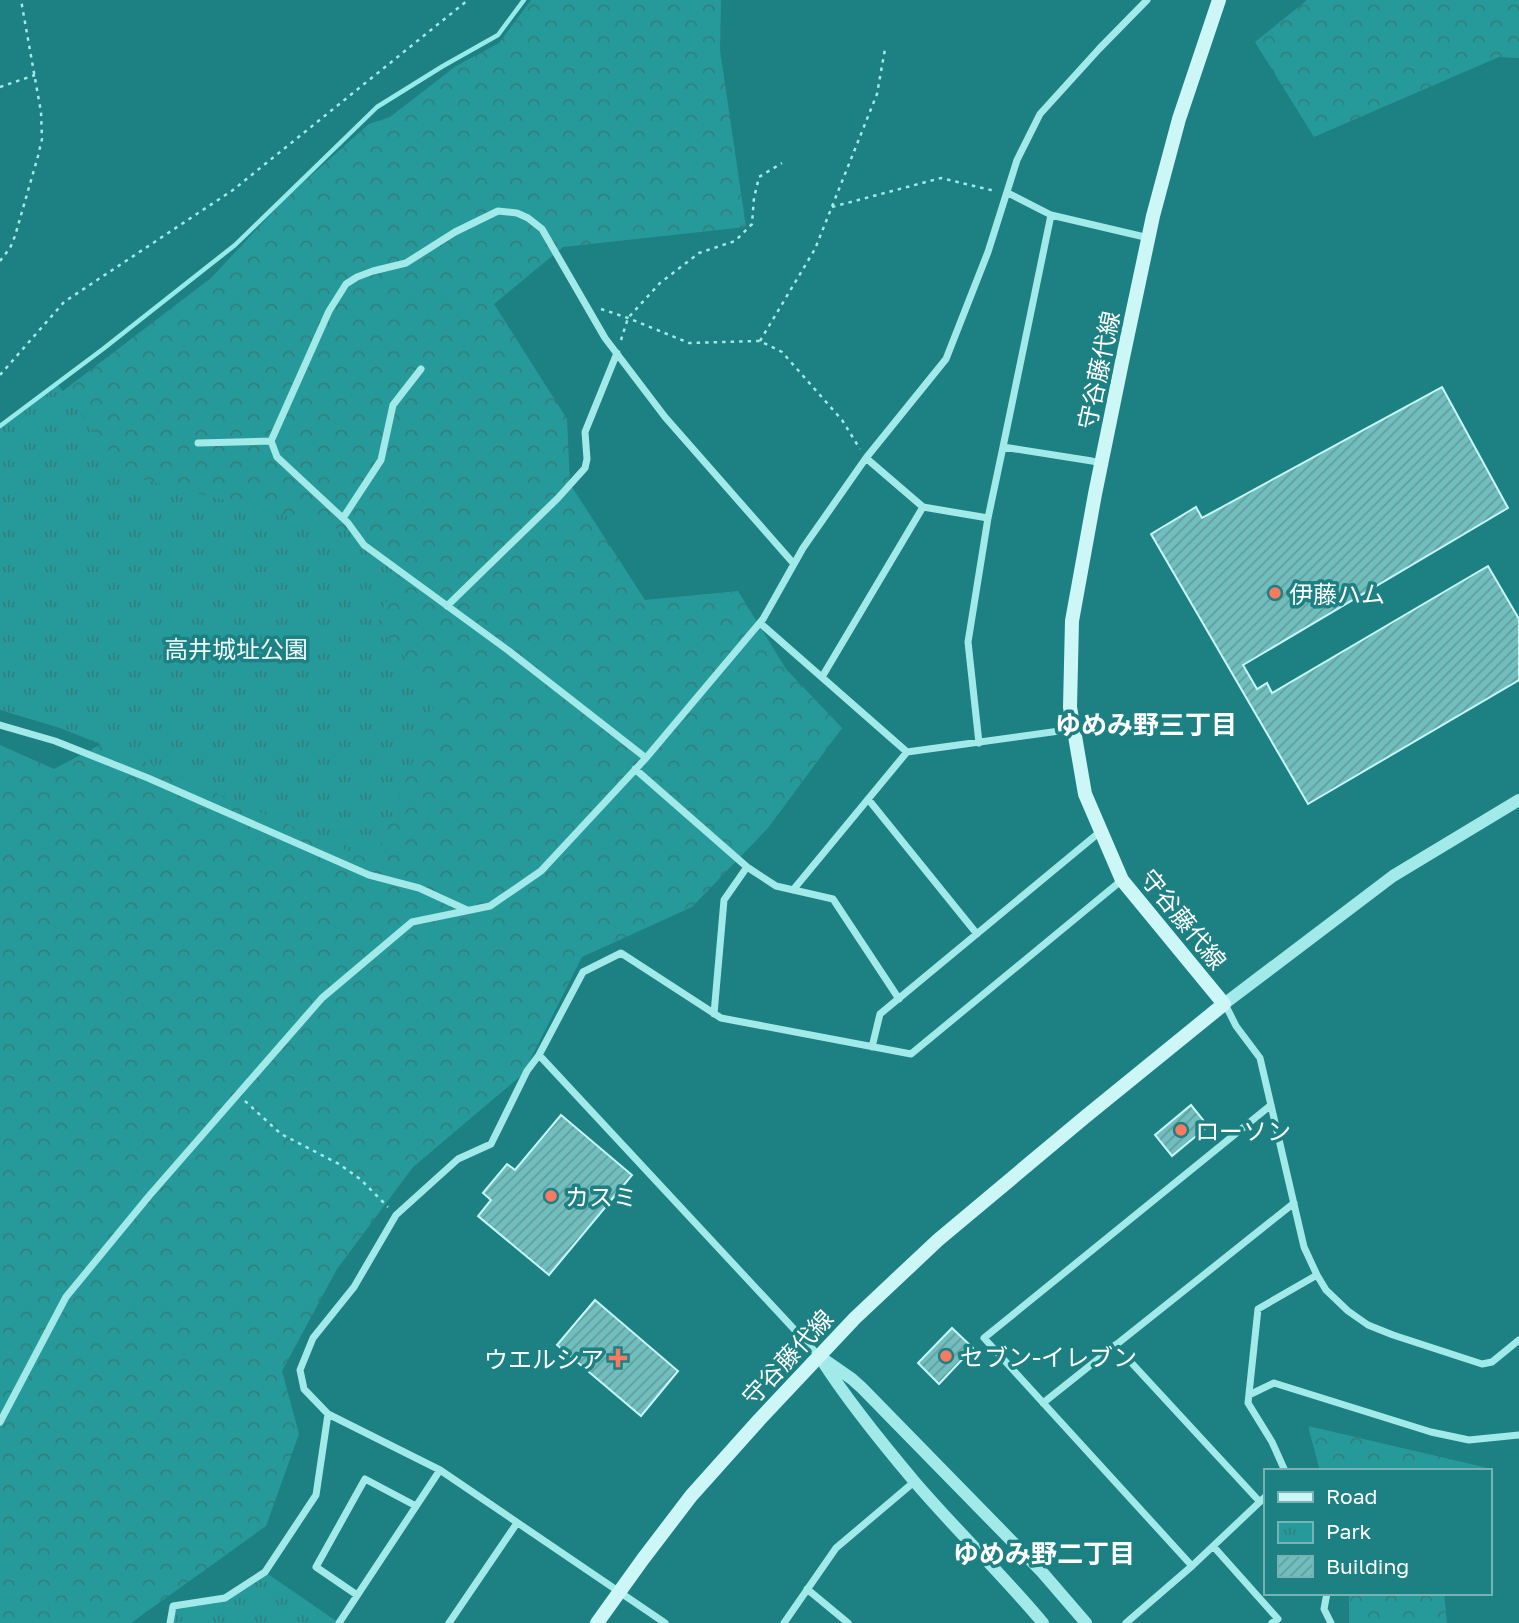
<svg xmlns="http://www.w3.org/2000/svg" width="1519" height="1623" font-family="'Golos Text','Noto Sans JP',sans-serif">
<style>
.forest{fill:url(#forest-crowns)}
.park{fill:url(#park-tufts)}
.lines{fill:none;stroke-linecap:round;stroke-linejoin:round}
.stream{stroke:#95ebea;stroke-width:4.5}
.building{fill:url(#building-hatch);stroke:#c6f7f7;stroke-width:2}
.path{stroke:#a2eae9;stroke-width:2.5;stroke-dasharray:3.5 5;stroke-linecap:butt}
.minor{stroke:#a2eae9;stroke-width:7}
.tertiary{stroke:#a2eae9;stroke-width:12}
.secondary{stroke:#cdf6f7;stroke-width:14}
.poi-dot{fill:#fa7960;stroke:#1d8082;stroke-width:2.5}
.labels{text-anchor:middle;dominant-baseline:central;stroke-width:7;stroke-linejoin:round;paint-order:stroke}
.street-label{font-size:24px;fill:#fff;stroke:#1d8082}
.poi-label{font-size:24px;fill:#fff;stroke:#1d8082;text-anchor:start}
.park-label{font-size:24px;fill:#eefdfd;stroke:#1d8082}
.neighbourhood-label{font-size:26px;font-weight:bold;fill:#fff;stroke:#1d8082}
</style>
<defs>
<pattern id="forest-crowns" width="20" height="18" patternUnits="userSpaceOnUse" patternTransform="scale(1.75)"><rect width="20" height="18" fill="#269a9a"/><path d="M2 6a3 3 0 1 1 6 0M12 15a3 3 0 1 1 6 0" fill="none" stroke="#337f7f"/></pattern>
<pattern id="park-tufts" width="24" height="20" patternUnits="userSpaceOnUse" patternTransform="scale(1.75)"><rect width="24" height="20" fill="#269a9a"/><path d="M3 7l-1-3M5 7V3M7 7l1-3M15 17l-1-3M17 17v-4M19 17l1-3" fill="none" stroke="#337f7f"/></pattern>
<pattern id="building-hatch" width="6" height="6" patternUnits="userSpaceOnUse" patternTransform="scale(1.75)"><rect width="6" height="6" fill="#70bebe"/><path d="M-1 1l2-2M0 6l6-6M5 7l2-2" fill="none" stroke="#659c9c"/></pattern>
</defs>
<rect width="100%" height="100%" fill="#1d8082"/>
<path class="forest" d="M531 0H721L720 50 746 227 563 247 494 304 567 419 570 484 645 600 738 591 786 669 842 728 768 828 692 907 582 957 523 1074 413 1167 337 1269 282 1371 299 1434 266 1526 131 1623H0V745L54 769 143 722 0 439 211 278 289 195 369 124 390 117 456 66 499 43Z
M1307 0H1519V58L1499 57 1314 137 1255 42Z
M1308 1426 1492 1469 1489 1472 1320 1471Z
M1349 1593H1444L1447 1623H1349Z"/>
<path class="park" d="M58 385 129 476 351 532 400 570 377 625 438 696 374 862 153 765 60 728 0 710V426Z
M265 1572 339 1623H170L173 1606 225 1598Z"/>
<g class="lines">
<path class="stream" d="M0 426 103 349 235 245 377 107 443 66 498 35 524 0"/>
</g>
<path class="building" d="M1442 387 1508 508 1243 665 1257 689 1267 683 1272 693 1488 566 1519 619V680L1308 804 1151 534 1196 507 1202 518Z
M1191 1105 1208 1126 1172 1156 1155 1135Z
M561 1115 632 1175 549 1275 478 1216 491 1200 483 1193 507 1164 515 1170Z
M595 1300 678 1371 641 1416 557 1345Z
M952 1328 973 1348 939 1384 918 1363Z"/>
<g class="lines">
<path class="path" d="M0 87 35 75
M832 207 941 178 995 191
M0 261 10 248 15 236 38 156 42 139 41 112 21 0
M601 309 628 318 689 343 760 341 782 352 842 420 860 449
M621 340 628 318 660 283 699 253 735 241 752 224 754 198 759 177 782 163
M760 341 815 249 877 94 885 49
M0 375 64 302 233 190 468 0
M245 1101 281 1134 339 1164 360 1179 388 1207"/>
<path class="minor" d="M1008 193 1051 215 1149 238
M198 443 271 441
M1003 447 1051 215
M866 458 923 507 988 518 1003 447 1092 461 1102 464
M343 518 381 460 393 405 421 369
M447 606 558 498 585 468 587 459 585 432 617 353
M760 623 907 752
M822 677 923 507
M0 725 55 741 148 778 369 875 419 888 467 910
M979 743 968 642 988 518
M646 758 509 651 364 545 348 523 277 457 271 441 329 311 346 284 357 277 373 271 406 263 455 232 498 211 517 213 528 218 542 229 605 338 665 417 794 564
M635 769 747 867 776 886 833 899 899 999
M868 799 977 934
M793 890 907 752 1074 729
M1225 1004 1236 1026 1260 1058 1304 1247 1317 1275 1326 1290 1348 1311 1368 1325 1393 1335 1482 1364 1492 1362 1519 1340
M714 1014 724 900 747 867
M872 1047 880 1014 1101 831
M539 1055 819 1356
M1115 1345 1260 1502
M1249 1395 1274 1383 1431 1432 1469 1440 1519 1435
M1043 1403 1294 1203
M328 1414 440 1470 665 1623
M0 1422 66 1297 149 1196 322 998 412 922 490 906 541 871 646 758 763 619 803 548 866 458 946 359 988 252 1017 160 1040 114 1099 49 1147 0
M1285 1471 1272 1442 1248 1403 1258 1309 1317 1275
M1213 1546 1278 1619 1272 1623
M1192 1566 984 1338 1271 1105
M807 1589 848 1623
M1327 1593 1324 1609 1331 1623
M357 1595 316 1567 365 1479 416 1506
M170 1623 173 1606 225 1598 265 1572 316 1495 328 1414 304 1389 300 1370 313 1338 354 1287 396 1215 458 1159 491 1144 527 1071 539 1055 583 972 621 953 721 1018 911 1054 1122 880
M339 1623 440 1470
M449 1623 517 1523
M784 1623 836 1548 914 1482
M1126 1623 1192 1566 1265 1497"/>
<path class="tertiary" d="M1224 1004 1393 876 1519 800
M819 1356 852 1379 862 1388 1042 1572 1086 1623
M823 1362C850 1404 882 1443 914 1481 955 1529 1002 1574 1043 1623"/>
<path class="secondary" d="M597 1623 643 1559 691 1496 759 1420 855 1318 938 1240 1085 1117 1224 1004 1122 880 1085 794 1070 707 1072 621 1095 494 1122 362 1153 216 1179 119 1219 0"/>
</g>
<g class="poi-dot">
<circle cx="1275" cy="593" r="7"/>
<circle cx="1181" cy="1130" r="7"/>
<circle cx="551" cy="1196" r="7"/>
<circle cx="946" cy="1356" r="7"/>
<path d="M614.5 1347.5h7v7h7v7h-7v7h-7v-7h-7v-7h7z"/>
</g>
<g class="labels">
<g class="street-label">
<text transform="translate(1098 370) rotate(-78)">守谷藤代線</text>
<text transform="translate(1184 919) rotate(51)">守谷藤代線</text>
<text transform="translate(787 1357) rotate(-47)">守谷藤代線</text>
</g>
<g class="poi-label">
<text x="1289" y="593">伊藤ハム</text>
<text x="1195" y="1130">ローソン</text>
<text x="565" y="1196">カスミ</text>
<text x="960" y="1356">セブン-イレブン</text>
<text x="604" y="1358" text-anchor="end">ウエルシア</text>
</g>
<g class="park-label">
<text x="236" y="648">高井城址公園</text>
</g>
<g class="neighbourhood-label">
<text x="1146" y="724">ゆめみ野三丁目</text>
<text x="1044" y="1553">ゆめみ野二丁目</text>
</g>
</g>
<rect x="1264" y="1469" width="228" height="126" fill="#1d8082" stroke="#77b3b4" stroke-width="2"/>
<rect x="1278" y="1492" width="35" height="10" fill="#cdf6f7" stroke="#77b3b4" stroke-width="2"/>
<text x="1326" y="1504" font-size="21" fill="#ffffff">Road</text>
<rect x="1278" y="1522" width="35" height="21" fill="url(#park-tufts)" stroke="#77b3b4" stroke-width="2"/>
<text x="1326" y="1539" font-size="21" fill="#ffffff">Park</text>
<rect x="1278" y="1556" width="35" height="21" fill="url(#building-hatch)" stroke="#77b3b4" stroke-width="2"/>
<text x="1326" y="1574" font-size="21" fill="#ffffff">Building</text>
</svg>
